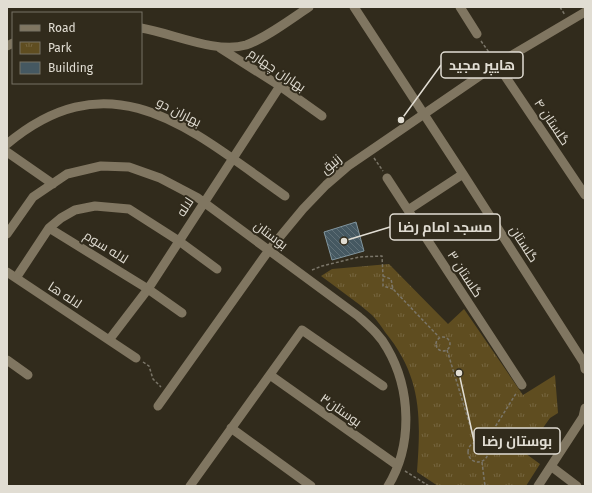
<svg xmlns="http://www.w3.org/2000/svg" width="592" height="493" font-family="'Fira Sans',Cairo,sans-serif">
<style>
.park{fill:url(#park-tufts)}
.building{fill:url(#building-back-hatch);stroke:#81959e}
.lines{fill:none;stroke-linecap:round;stroke-linejoin:round}
.path{stroke:#7b7669;stroke-width:1.5;stroke-dasharray:3 2;stroke-linecap:butt}
.minor{stroke:#807661;stroke-width:9}
.labels{text-anchor:middle;dominant-baseline:central;stroke-width:4;stroke-linejoin:round;paint-order:stroke}
.street-label{font-size:13px;fill:#e1ddd3;stroke:#312b1c}
.leader{fill:none;stroke:#e1ddd3;stroke-width:1.5}
.callout-dot{fill:#e1ddd3;stroke:#312b1c;stroke-width:1.5}
.callout{fill:#312b1c;stroke:#e1ddd3;stroke-width:1.5}
.callout-label{font-size:14px;text-anchor:middle;font-weight:bold;fill:#e1ddd3}
</style>
<defs>
<pattern id="park-tufts" width="24" height="20" patternUnits="userSpaceOnUse"><rect width="24" height="20" fill="#5f4d20"/><path d="M3 7l-1-3M5 7V3M7 7l1-3M15 17l-1-3M17 17v-4M19 17l1-3" fill="none" stroke="#766640"/></pattern>
<pattern id="building-back-hatch" width="6" height="6" patternUnits="userSpaceOnUse"><rect width="6" height="6" fill="#455861"/><path d="M-1 5l2 2M0 0l6 6M5-1l2 2" fill="none" stroke="#607077"/></pattern>
</defs>
<rect width="100%" height="100%" fill="#312b1c"/>
<path class="park" d="M389 264 448 324 464 309 523 395 555 375 558 413 550 418 525 453 540 464 526 486H438L417 472C421 417 422 377 385 332 381 326 377 320 372 315 356 301 338 289 321 276L332 269Z"/>
<path class="building" d="M356 222 364 251 332 260 324 232Z"/>
<g class="lines">
<path class="path" d="M560 7 565 15
M481 41 493 58
M374 158 383 171
M312 270 322 266 359 257 382 256 383 276
M393 289 383 286V276L391 279 393 289 439 337
M436 344a7 7 0 1 1 14 0a7 7 0 1 1-14 0Z
M447 350 475 442
M143 362 149 366 153 379 161 387
M468 452a10 10 0 1 1 20 0a10 10 0 1 1-20 0Z
M485 443 517 392
M482 462 485 486
M405 471 429 486"/>
<path class="minor" d="M354 7 463 174 584 363 585 369
M460 7 477 34
M141 28C172 33 216 54 246 45 266 38 291 19 309 7
M7 46 13 43
M220 48 280 86 322 116
M497 64 585 195
M7 144C113 55 194 132 285 196
M7 152 53 184
M387 178 522 385
M408 210 463 174
M49 228 148 289 182 313
M7 234 33 197 67 174 101 166 129 167 160 178 198 198 358 316C369 326 380 335 387 348 411 389 413 445 388 486
M7 272 136 358
M16 278 49 228 61 218 75 210 95 206 129 209 179 241 217 269
M109 340 148 289 280 86
M7 360 28 375
M270 375 397 465
M158 406 269 250 303 209 326 185 348 166 370 151 497 64 585 12
M231 428 311 486
M552 467 577 486
M190 486 302 330 383 386
M538 486 583 417 585 408"/>
</g>
<g class="labels">
<g class="street-label">
<text transform="translate(277 70) rotate(34)">بهاران چهارم</text>
<text transform="translate(179 112) rotate(27)">بهاران دو</text>
<text transform="translate(552 122) rotate(56)">گلستان ۴</text>
<text transform="translate(331 164) rotate(-40)">زنبق</text>
<text transform="translate(185 207) rotate(-57)">لاله</text>
<text transform="translate(271 235) rotate(37)">بوستان</text>
<text transform="translate(524 244) rotate(57)">گلستان</text>
<text transform="translate(106 247) rotate(32)">لاله سوم</text>
<text transform="translate(465 274) rotate(57)">گلستان ۳</text>
<text transform="translate(65 295) rotate(33)">لاله ها</text>
<text transform="translate(341 410) rotate(35)">بوستان۳</text>
</g>
</g>
<path class="leader" d="M401 120L441 65M344 241L390 227M459 373L474 441"/>
<g class="callout-dot">
<circle cx="401" cy="120" r="4"/>
<circle cx="344" cy="241" r="4"/>
<circle cx="459" cy="373" r="4"/>
</g>
<g class="callout">
<rect x="441" y="52" width="82" height="26" rx="4"/>
<rect x="390" y="214" width="110" height="26" rx="4"/>
<rect x="474" y="428" width="86" height="26" rx="4"/>
</g>
<g class="callout-label">
<text x="482" y="70">هایپر مجید</text>
<text x="445" y="232">مسجد امام رضا</text>
<text x="517" y="446">بوستان رضا</text>
</g>
<rect width="592" height="493" fill="none" stroke="#e1ddd3" stroke-width="16"/>
<rect x="12" y="12" width="130" height="72" fill="#312b1c" stroke="#777265"/>
<rect x="20" y="25" width="20" height="6" fill="#807661" stroke="#777265"/>
<text x="48" y="32" font-size="12" fill="#e1ddd3">Road</text>
<rect x="20" y="42" width="20" height="12" fill="url(#park-tufts)" stroke="#777265"/>
<text x="48" y="52" font-size="12" fill="#e1ddd3">Park</text>
<rect x="20" y="62" width="20" height="12" fill="#455861" stroke="#777265"/>
<text x="48" y="72" font-size="12" fill="#e1ddd3">Building</text>
</svg>
